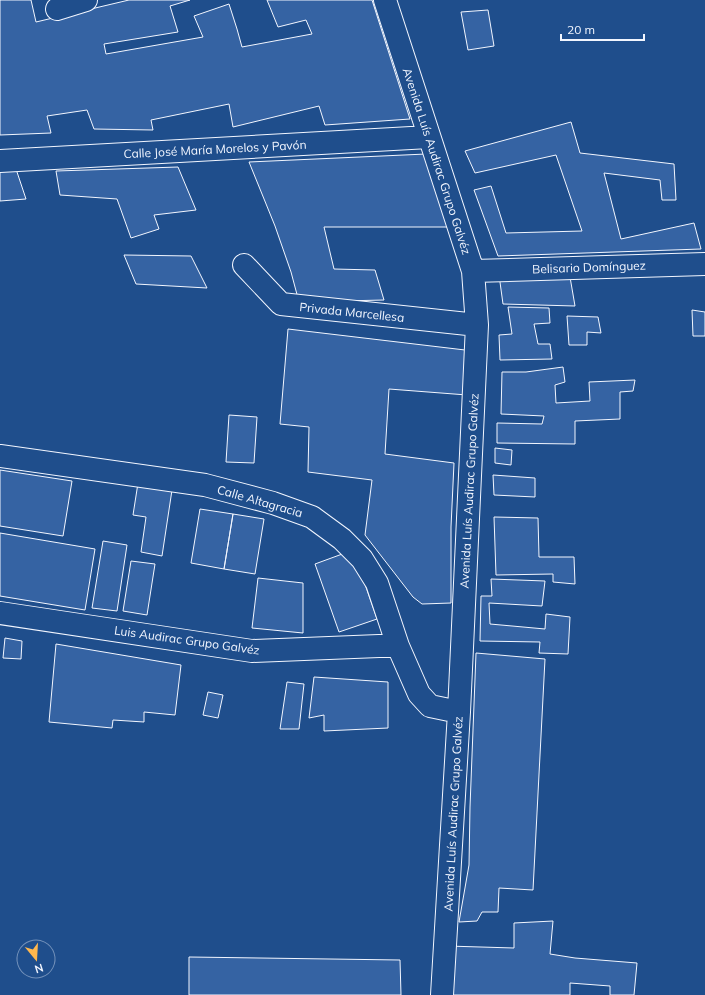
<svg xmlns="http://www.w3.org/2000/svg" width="705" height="995" font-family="Mulish,sans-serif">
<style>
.building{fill:#3563a3;stroke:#f2f6ff}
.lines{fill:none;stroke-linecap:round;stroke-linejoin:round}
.street-casing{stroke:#f2f6ff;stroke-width:24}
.street{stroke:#1f4e8c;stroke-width:22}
.labels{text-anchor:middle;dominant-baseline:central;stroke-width:3;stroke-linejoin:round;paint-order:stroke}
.street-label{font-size:12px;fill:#f2f6ff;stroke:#1f4e8c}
</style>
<rect width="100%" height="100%" fill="#1f4e8c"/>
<path class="building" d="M0 0H31L36 22 129 0H190L170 6 178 32 104 44 106 54 203 37 194 16 229 4 237 29 242 47 312 34 306 20 278 27 267 0H372L410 119 325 125 319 106 233 127 229 104 151 120 153 130 94 129 87 110 47 116 51 133 0 135Z
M488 10 494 46 468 50 461 12Z
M571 122 580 153 674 164 676 200H662L660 180 604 173 621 239 694 223 701 249 498 256 474 190 491 186 506 233 582 231 556 155 475 173 465 151Z
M426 154 453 227H324L334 269 375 270 384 300 299 302 291 272 275 226 249 162Z
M14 163 26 199 0 201V164Z
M178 167 196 210 154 215 159 229 131 238 117 199 60 195 56 171Z
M124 255 191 256 207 288 136 284Z
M499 275 570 277 575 306 503 304Z
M508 307 549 308 550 323 534 324 538 344H550L552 359 500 360 499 335 512 334Z
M692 310 705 312V336H693Z
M567 316 598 317 601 333 587 332V345H569Z
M288 329 465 350 467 395 389 389 385 454 454 463 451 527V603L422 604 413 597 365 535 372 480 308 472 309 427 280 424Z
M563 367 565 382 555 385 556 403 590 401 589 382 635 380 633 391 620 392V419L575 421V444L497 443V423L542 424 544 416 501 414 502 372H526Z
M229 415 257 417 254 463 226 462Z
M495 448 512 450 511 465 495 463Z
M0 470 72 481 63 536 0 526Z
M493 475 535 478V497L494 495Z
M138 483 172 490 162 556 141 552 146 517 133 515Z
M200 509 233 514 224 569 191 563Z
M233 514 264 519 255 574 224 569Z
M494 517 538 518 539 557H574L575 584 553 582V574L496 575Z
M0 533 95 549 85 610 0 596Z
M103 541 127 545 117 611 92 608Z
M345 553 360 570 377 619 339 632 315 564Z
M131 561 155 564 147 615 123 611Z
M258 578 303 583V633L252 628Z
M491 579 545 581 542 606 489 603 490 624 545 629 546 614 570 617 568 654 539 653 540 642 480 641 481 596H492Z
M5 638 22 641 21 659 3 658Z
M56 644 181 665 175 715 144 712V722L113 720 112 728 49 722Z
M476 653 545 659 533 890 499 888 498 912H482L477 921 459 922 469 865 470 807Z
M314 677 388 682V728L324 731V715L309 718Z
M287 682 304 684 299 729H280Z
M208 692 223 695 218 718 203 715Z
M553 921 550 954 575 958 637 963 634 995H610V986L570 983V995H447V946L514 948V923Z
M189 957 400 960 401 995H189Z"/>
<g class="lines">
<g class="street-casing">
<path id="street" d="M385 0 473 271 477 325 459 712 442 995
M57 9 86 0
M0 161 429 137
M244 265 281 304 477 325
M473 271 705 264
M0 456 205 485 273 503 312 517 342 539 362 559 377 583 398 646 419 694 430 706 459 712
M0 613 252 651 379 646H398"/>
</g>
<use href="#street" class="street"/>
</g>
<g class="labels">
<g class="street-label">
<text transform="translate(215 149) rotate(-3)">Calle José María Morelos y Pavón</text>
<text transform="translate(437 161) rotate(72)">Avenida Luís Audirac Grupo Galvéz</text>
<text transform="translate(589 267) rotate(-2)">Belisario Domínguez</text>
<text transform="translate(352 312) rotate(6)">Privada Marcellesa</text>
<text transform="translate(469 491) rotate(-87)">Avenida Luís Audirac Grupo Galvéz</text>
<text transform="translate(260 501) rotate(16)">Calle Altagracia</text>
<text transform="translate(187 640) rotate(8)">Luis Audirac Grupo Galvéz</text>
<text transform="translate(453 814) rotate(-87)">Avenida Luís Audirac Grupo Galvéz</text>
</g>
</g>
<g transform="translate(36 959) rotate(162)"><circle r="19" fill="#1f4e8c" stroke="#7391ba"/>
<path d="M0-3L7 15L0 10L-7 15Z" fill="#ffb74d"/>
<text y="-6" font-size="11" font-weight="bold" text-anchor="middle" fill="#f2f6ff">N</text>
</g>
<path d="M561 34v6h83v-6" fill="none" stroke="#f2f6ff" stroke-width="2"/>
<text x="567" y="34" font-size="12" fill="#f2f6ff" stroke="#1f4e8c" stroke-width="3" paint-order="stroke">20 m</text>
</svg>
